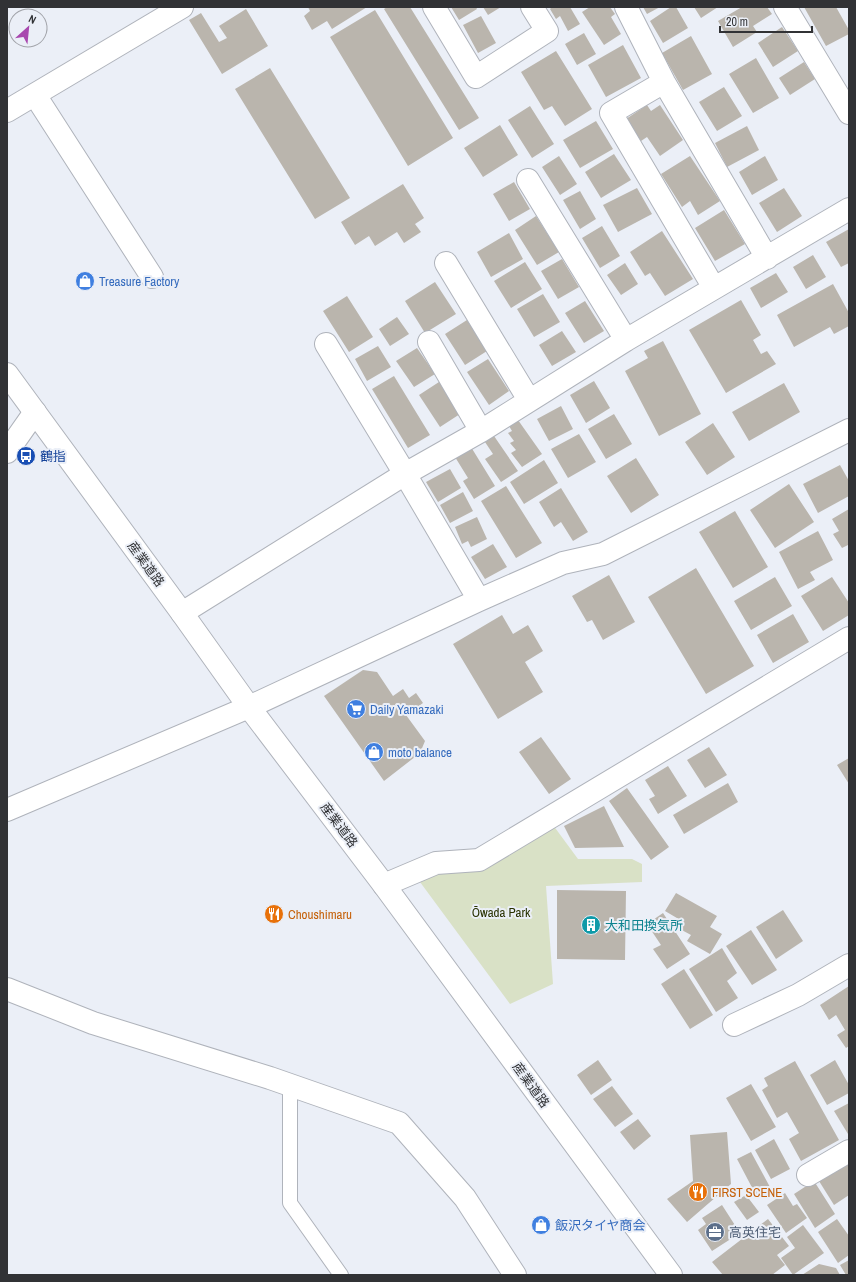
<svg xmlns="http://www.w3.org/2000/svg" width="856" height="1282" font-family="'Archivo Narrow','Noto Sans JP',sans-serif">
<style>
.green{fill:#d9e1c6}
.building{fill:#bab5ad}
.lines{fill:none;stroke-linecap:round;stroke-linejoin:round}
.service-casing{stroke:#afb3bb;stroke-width:16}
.minor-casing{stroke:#afb3bb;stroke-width:24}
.secondary-casing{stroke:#afb3bb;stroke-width:24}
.service{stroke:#fff;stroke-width:14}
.minor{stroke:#fff;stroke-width:22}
.secondary{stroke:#fff;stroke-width:22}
.labels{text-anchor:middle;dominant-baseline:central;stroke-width:4;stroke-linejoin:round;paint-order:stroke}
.shop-label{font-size:13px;fill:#366cbe;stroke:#ebeff7;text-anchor:start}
.transit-label{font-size:13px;fill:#164399;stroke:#ebeff7;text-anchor:start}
.street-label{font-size:13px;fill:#313235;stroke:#ebeff7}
.park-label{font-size:13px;fill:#293200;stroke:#ebeff7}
.food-label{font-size:13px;fill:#c56008;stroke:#ebeff7;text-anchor:start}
.culture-label{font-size:13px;fill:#0d838f;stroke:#ebeff7;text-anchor:start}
.service-label{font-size:13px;fill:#4e5e75;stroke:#ebeff7;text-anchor:start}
</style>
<rect width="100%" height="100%" fill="#ebeff7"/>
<path class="green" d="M553 825 578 859H632L642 864V882L546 886 553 984 510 1004 420 882 441 868Z"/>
<path class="building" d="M308 7H367L332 29 327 21 312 30 304 16 310 11Z
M387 7H410L479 118 459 130 384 9Z
M451 7H476L477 9 459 20Z
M483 7H501L488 15Z
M552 7H570L580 24 568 31 560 16 556 19 550 9Z
M590 7H610L615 14 611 17 621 34 604 45 582 12Z
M643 7H660L647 14Z
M671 7H676L688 28 663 43 650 21Z
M694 7H718L701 18Z
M742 7H767L772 14 753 26 757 32 733 47 718 21Z
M804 7H836L849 30V34L826 46Z
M246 9 268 46 222 74 189 20 201 13 219 42 227 38 219 26Z
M375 10 453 138 408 166 330 37Z
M481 16 496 43 478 53 463 25Z
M782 27 798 51 773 67 758 43Z
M584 33 596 54 577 65 565 44Z
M691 36 712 74 683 90 662 53Z
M623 45 641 78 606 97 588 65Z
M556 51 592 109 565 126 552 106 544 110 521 72Z
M756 58 779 98 753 113 729 74Z
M804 62 815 79 790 95 779 78Z
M270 68 350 198 315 219 235 89Z
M724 87 742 116 717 131 699 102Z
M647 105 651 111 660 105 683 140 660 156 647 137 641 141 626 119Z
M530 106 554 144 532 158 508 120Z
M596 121 613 149 580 168 563 140Z
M500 125 518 155 483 177 464 148Z
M747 126 759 150 727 167 715 143Z
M614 154 631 180 601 198 585 172Z
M559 156 577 184 560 195 542 167Z
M690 156 720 201 698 215 690 201 682 207 661 174Z
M765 156 778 180 752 195 739 172Z
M514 182 530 209 509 221 493 194Z
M403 184 424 218 415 224 421 232 404 243 397 232 375 246 369 236 355 245 341 222Z
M637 188 652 214 618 232 603 205Z
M784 188 802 216 777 232 759 203Z
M580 191 596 219 580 229 563 200Z
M724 210 745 244 715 261 695 228Z
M536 216 559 252 537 265 515 230Z
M602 226 620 256 600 268 582 238Z
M849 229V263L841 267 826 242Z
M662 231 693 279 665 296 650 273 645 276 630 252Z
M509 233 523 259 491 277 477 252Z
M813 255 826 277 806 289 793 267Z
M562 259 579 287 558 299 541 271Z
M525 262 542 289 511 308 494 281Z
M625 263 638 284 621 295 607 275Z
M776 273 788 292 761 308 750 288Z
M435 282 456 314 425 333 405 301Z
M833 284 849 313V326L834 334 830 327 794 347 777 315Z
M543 294 560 322 534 337 517 309Z
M347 296 373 337 349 352 323 311Z
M741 300 761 335 753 340 761 354 767 351 776 364 726 393 689 330Z
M585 301 604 331 584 343 565 313Z
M397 317 409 334 390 346 379 329Z
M467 320 487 351 465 365 445 334Z
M562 331 576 352 552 366 539 345Z
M663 341 701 414 659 436 625 371 648 358 644 351Z
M378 346 391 367 367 381 355 359Z
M417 348 435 374 414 387 396 361Z
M488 359 509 391 489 405 467 372Z
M394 376 430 435 408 448 372 389Z
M594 381 610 408 586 423 570 395Z
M439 382 460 414 440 427 419 395Z
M784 383 800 412 749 441 732 412Z
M561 406 573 429 549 441 537 419Z
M614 414 632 444 606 459 588 429Z
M518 420 542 454 522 467 511 453 516 450 510 443 514 441 508 433 512 431 509 426Z
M713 423 735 457 707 475 685 442Z
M579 434 596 462 568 478 551 449Z
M494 436 518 471 501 482 485 459 493 454 485 442Z
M471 447 495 486 474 499 463 481 468 478 455 457Z
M636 458 659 495 631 513 607 476Z
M544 460 558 483 524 504 510 482Z
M840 465 849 481V496L818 513 803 484Z
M450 469 461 488 438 502 426 482Z
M789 484 814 522 775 548 750 510Z
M506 486 542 543 516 558 481 501Z
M561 488 588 532 573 541 561 522 554 527 539 502Z
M463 492 473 511 450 523 440 505Z
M849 509V546L848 545 842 548 833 534 839 531 832 519Z
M735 511 768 567 733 588 699 532Z
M477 517 487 539 471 547 468 541 462 544 455 527Z
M818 531 833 560 810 572 815 580 798 589 779 552Z
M493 544 507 567 485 579 471 557Z
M696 568 754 666 706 694 648 597Z
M609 575 635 622 603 640 592 620 587 622 572 596Z
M775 577 792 606 751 630 734 601Z
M832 577 849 603V615L823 631 801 596Z
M793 614 809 642 773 663 757 635Z
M502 615 513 634 528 625 543 651 525 662 543 692 498 719 453 644Z
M363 670 377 672 393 696 403 689 409 698 416 693 423 703 406 715 425 741 420 753 384 781 324 696Z
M541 737 571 779 549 794 519 752Z
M709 747 727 775 705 788 687 760Z
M849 758V784L837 765Z
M668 766 687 796 658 814 649 799 655 796 645 780Z
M728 783 738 802 684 834 673 815Z
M627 788 669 847 651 860 609 801Z
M604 806 624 847 575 848 564 826Z
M557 890 626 891 625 960 557 959Z
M676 893 717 916 710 927 722 934 710 954 687 941 691 935 678 928 682 921 665 911Z
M783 910 803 941 776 959 756 927Z
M663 913 690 954 667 969 653 949 661 945 647 924Z
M751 930 777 970 752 985 726 946Z
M722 948 737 973 727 981 738 998 716 1012 689 969Z
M684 969 713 1015 690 1029 661 984Z
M849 986V1046L846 1048 837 1035 845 1030 836 1015 829 1020 820 1005Z
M598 1060 612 1080 591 1095 577 1075Z
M835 1060 849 1085V1093L827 1105 810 1075Z
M795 1061 839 1140 801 1161 789 1139 799 1133 787 1112 777 1118 762 1090 768 1086 764 1078Z
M751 1084 776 1127 751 1141 726 1098Z
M612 1086 633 1114 615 1127 593 1099Z
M849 1103V1133L848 1134 834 1111Z
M638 1119 651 1136 634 1150 620 1132Z
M727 1132 731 1184 687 1222 667 1199 693 1181 690 1135Z
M774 1139 790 1169 771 1179 755 1150Z
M751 1152 771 1189 757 1197 737 1159Z
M849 1162V1195L834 1205 819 1181Z
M814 1181 835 1214 815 1228 794 1194Z
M785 1193 793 1206 797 1204 807 1218 786 1233 767 1205Z
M746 1195 759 1212 747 1220 734 1202Z
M722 1205 740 1233 712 1251 698 1230 706 1224 702 1218Z
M768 1219 789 1246 777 1255 785 1265 772 1275H723L712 1262Z
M837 1219 849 1236V1255L838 1263 818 1232Z
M803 1225 824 1253 793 1275 781 1258 795 1248 787 1237Z
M849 1260V1275H846L840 1265Z
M819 1264 836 1268 840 1275H802Z"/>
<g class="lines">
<g class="service-casing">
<path id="service" d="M290 1085V1203L341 1275"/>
</g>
<g class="minor-casing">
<path id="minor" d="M434 7 476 77 547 31 532 7
M626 7 664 82 767 258
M785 7 849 113
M664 82 611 113 714 288
M35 95 152 277
M7 111 182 7
M528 180 626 340
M446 263 529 400
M429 342 481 431
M326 344 405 474 479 600
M7 452 35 412
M182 613 405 474 481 431 626 340 849 209
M7 810 249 707 479 600 563 563 603 554 849 430
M384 885 436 863 479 860 849 638
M7 989 93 1023 270 1078 399 1123 465 1198 515 1275
M734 1025 798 995 849 965
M808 1175 849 1151"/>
</g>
<g class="secondary-casing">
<path id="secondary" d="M7 374 182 613 249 707 384 885 671 1275"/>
</g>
<use href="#service" class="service"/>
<use href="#minor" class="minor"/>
<use href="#secondary" class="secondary"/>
</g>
<defs>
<g id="shop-disc" transform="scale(1)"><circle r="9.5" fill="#3f7fe0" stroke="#ebeff7"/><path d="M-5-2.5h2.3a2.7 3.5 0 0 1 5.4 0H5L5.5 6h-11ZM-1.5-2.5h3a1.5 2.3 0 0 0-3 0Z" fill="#fff"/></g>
<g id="bus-disc" transform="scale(1)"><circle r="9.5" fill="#1a4fb4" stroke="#ebeff7"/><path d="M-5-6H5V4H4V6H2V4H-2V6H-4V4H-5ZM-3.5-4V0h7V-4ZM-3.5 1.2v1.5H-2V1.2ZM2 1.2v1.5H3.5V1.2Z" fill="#fff"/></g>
<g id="supermarket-disc" transform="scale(1)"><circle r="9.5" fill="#3f7fe0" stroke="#ebeff7"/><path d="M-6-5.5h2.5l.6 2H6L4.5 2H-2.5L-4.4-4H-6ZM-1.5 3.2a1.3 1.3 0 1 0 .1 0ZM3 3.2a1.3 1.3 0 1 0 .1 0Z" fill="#fff"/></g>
<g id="restaurant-disc" transform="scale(1)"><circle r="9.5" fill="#e8710a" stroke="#ebeff7"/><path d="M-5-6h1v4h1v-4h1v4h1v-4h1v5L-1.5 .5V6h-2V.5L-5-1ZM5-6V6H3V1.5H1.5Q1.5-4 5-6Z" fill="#fff"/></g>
<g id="building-disc" transform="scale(1)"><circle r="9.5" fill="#0f9aa8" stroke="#ebeff7"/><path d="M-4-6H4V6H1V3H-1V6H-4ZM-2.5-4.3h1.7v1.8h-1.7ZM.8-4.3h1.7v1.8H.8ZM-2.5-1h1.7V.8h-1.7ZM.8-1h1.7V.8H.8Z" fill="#fff"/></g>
<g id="office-disc" transform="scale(1)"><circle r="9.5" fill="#5c6f8a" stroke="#ebeff7"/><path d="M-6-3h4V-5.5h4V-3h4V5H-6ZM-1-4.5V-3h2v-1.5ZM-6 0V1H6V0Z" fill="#fff"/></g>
</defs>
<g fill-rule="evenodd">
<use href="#shop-disc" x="85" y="281"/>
<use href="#bus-disc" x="26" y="456"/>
<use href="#supermarket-disc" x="356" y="709"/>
<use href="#shop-disc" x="374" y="752"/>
<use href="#restaurant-disc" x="274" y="914"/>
<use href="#building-disc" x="591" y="925"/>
<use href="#restaurant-disc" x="698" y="1192"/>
<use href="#shop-disc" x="541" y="1225"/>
<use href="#office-disc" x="715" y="1232"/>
</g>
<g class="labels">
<g class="shop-label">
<text x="99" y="281">Treasure Factory</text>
<text x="370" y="709">Daily Yamazaki</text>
<text x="388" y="752">moto balance</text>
<text x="555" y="1225">飯沢タイヤ商会</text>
</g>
<g class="transit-label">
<text x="40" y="456">鶴指</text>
</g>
<g class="street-label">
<text transform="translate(146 564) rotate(54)">産業道路</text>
<text transform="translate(339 825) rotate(53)">産業道路</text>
<text transform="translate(531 1085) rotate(54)">産業道路</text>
</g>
<g class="park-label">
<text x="501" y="912">Ōwada Park</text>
</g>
<g class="food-label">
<text x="288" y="914">Choushimaru</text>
<text x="712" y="1192">FIRST SCENE</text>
</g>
<g class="culture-label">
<text x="605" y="925">大和田換気所</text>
</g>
<g class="service-label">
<text x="729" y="1232">高英住宅</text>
</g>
</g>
<rect width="856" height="1282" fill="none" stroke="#313235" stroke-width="16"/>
<g transform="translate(28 28) rotate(27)"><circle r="19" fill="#ebeff7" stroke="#a1a3a9"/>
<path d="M0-3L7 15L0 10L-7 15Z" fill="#a848af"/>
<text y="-6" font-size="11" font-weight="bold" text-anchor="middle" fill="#313235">N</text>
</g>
<path d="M720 26v6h92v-6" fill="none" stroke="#313235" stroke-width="2"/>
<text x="726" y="26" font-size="12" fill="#313235" stroke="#ebeff7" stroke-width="3" paint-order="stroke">20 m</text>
</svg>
